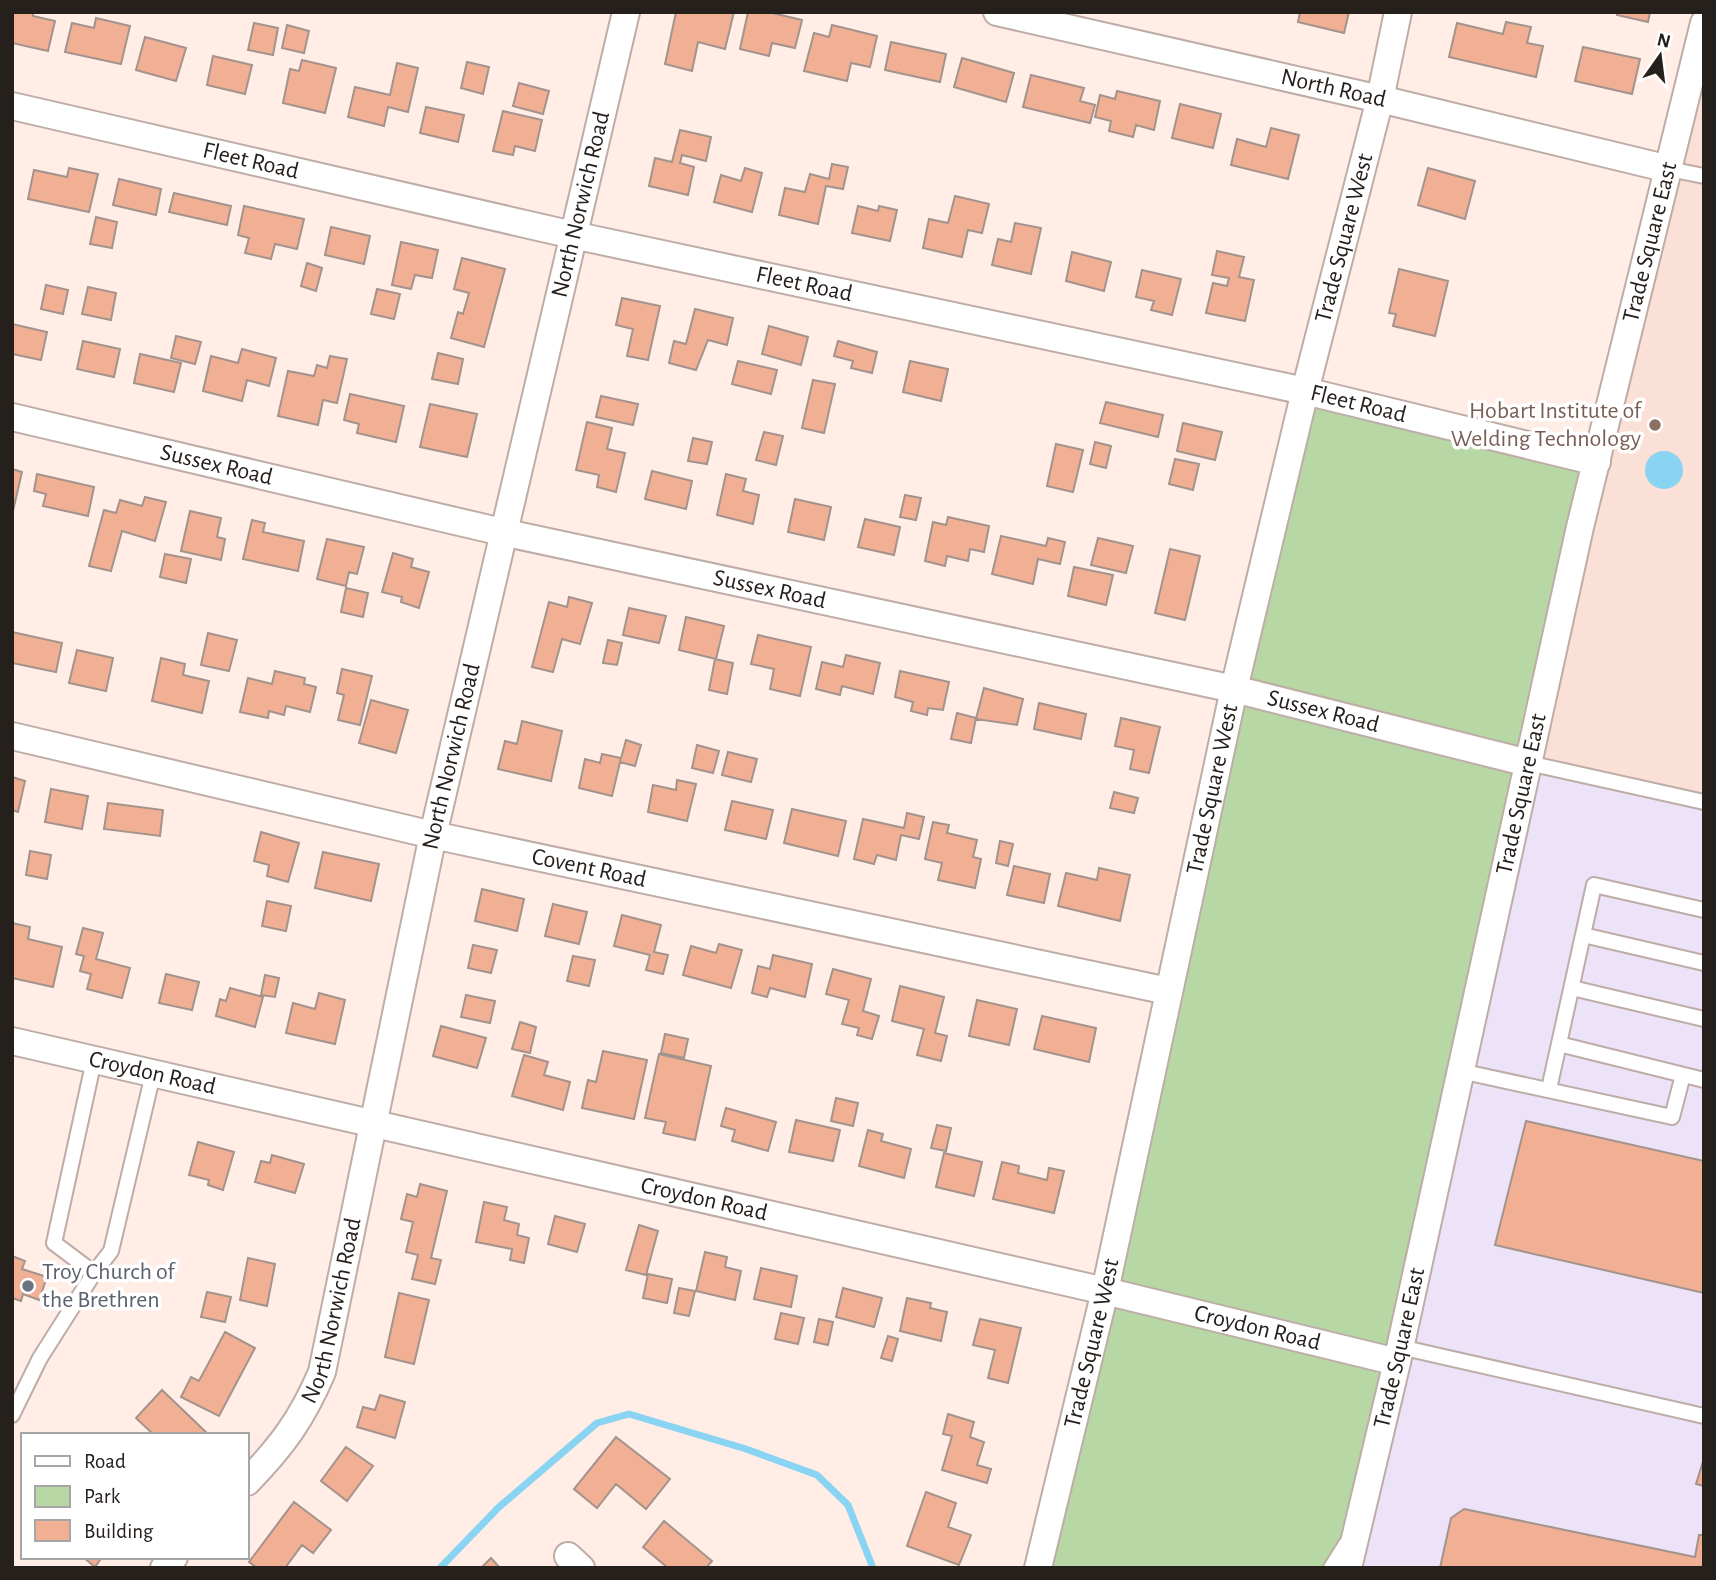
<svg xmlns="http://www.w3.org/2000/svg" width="1716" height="1580" font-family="'Alegreya Sans',sans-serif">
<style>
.built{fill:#fae0d6}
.industrial{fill:#ece3f8}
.green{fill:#b7d7a5}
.water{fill:#89d3f3}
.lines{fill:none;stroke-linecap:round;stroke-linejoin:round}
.stream{stroke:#89d3f3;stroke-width:7}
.building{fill:#f1b094;stroke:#a3938c;stroke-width:2}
.service-casing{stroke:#beada6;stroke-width:18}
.minor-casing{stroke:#beada6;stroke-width:30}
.service{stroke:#fff;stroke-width:14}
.minor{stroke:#fff;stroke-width:26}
.education-dot{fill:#8d6e63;stroke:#fff;stroke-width:2.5}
.worship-dot{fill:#6b7280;stroke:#fff;stroke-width:2.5}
.labels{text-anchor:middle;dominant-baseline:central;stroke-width:7;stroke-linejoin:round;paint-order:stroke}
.street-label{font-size:24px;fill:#26201d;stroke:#fff}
.education-label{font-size:24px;fill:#785e54;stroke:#fff;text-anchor:end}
.worship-label{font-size:24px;fill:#5b616d;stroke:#fff;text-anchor:start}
</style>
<rect width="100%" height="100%" fill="#ffede6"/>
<path class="built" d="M1704 23V802L1528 763Z"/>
<path class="industrial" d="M1528 763 1704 802V1568H1348Z"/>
<path class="green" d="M1305 391 1597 462 1358 1525 1331 1568H1038Z"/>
<path class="water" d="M1645 470a19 19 0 1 1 38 0a19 19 0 1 1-38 0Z"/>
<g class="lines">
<path class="stream" d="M440 1568 499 1507 597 1423 629 1414 746 1449 817 1475 848 1505 873 1568"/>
</g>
<path class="building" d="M12 12H33V16L55 21 48 51 12 43Z
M676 12H734L725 49 698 42 692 71 665 64Z
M748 12H768L802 20 795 48 772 43 769 56 740 49Z
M1300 12H1349L1344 33 1298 22Z
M1617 12H1650L1648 22 1617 15Z
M96 18 130 26 121 64 65 52 72 23 94 28Z
M1506 22 1531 27 1527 43 1543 46 1536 77 1449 57 1457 23 1503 34Z
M254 23 278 28 273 55 248 50Z
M287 25 309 31 304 53 282 48Z
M832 25 877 36 870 67 851 63 847 81 804 71 814 33 829 37Z
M145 37 186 48 176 81 136 70Z
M891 42 946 54 940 82 885 70Z
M1583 47 1640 59 1632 94 1575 81Z
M213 56 252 65 245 94 207 85Z
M962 58 1014 73 1006 102 954 87Z
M302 60 336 68 325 113 283 103 290 69 299 71Z
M467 62 489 67 483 94 461 88Z
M397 63 418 68 408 112 388 107 384 126 348 117 355 87 390 95Z
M1031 75 1084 88 1080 101 1095 105 1090 123 1023 107Z
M519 83 549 91 543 114 513 106Z
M1117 91 1160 101 1154 130 1136 125 1133 137 1109 131 1111 121 1095 117 1100 95 1115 99Z
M1180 104 1221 114 1213 148 1172 138Z
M426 107 464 115 458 142 420 133Z
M503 111 542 120 535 151 515 146 513 155 493 151Z
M1271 128 1299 135 1288 179 1231 165 1237 139 1266 147Z
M680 130 711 137 706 161 682 155 680 163 694 167 688 195 649 186 655 158 672 162Z
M832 164 848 167 843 189 826 186 818 224 779 215 785 188 805 192 810 174 829 179Z
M69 168 98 174 89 212 28 199 34 170 67 177Z
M745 168 762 173 752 212 714 202 721 175 741 181Z
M1428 168 1475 181 1465 219 1418 205Z
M119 179 161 189 156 215 113 205Z
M174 193 231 206 227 225 169 212Z
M955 196 989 204 982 233 968 230 962 257 923 248 929 219 948 223Z
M244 206 304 219 297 249 275 244 271 259 245 253 249 238 238 235Z
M858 206 878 211 879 206 897 210 890 241 852 233Z
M96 217 117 222 112 248 90 244Z
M1015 223 1041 228 1031 274 992 265 998 239 1011 242Z
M331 227 370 236 364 264 325 255Z
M401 242 438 250 432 278 415 275 411 289 392 285Z
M1217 251 1244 257 1239 277 1254 280 1245 321 1206 313 1213 283 1227 286 1229 278 1212 275Z
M1072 252 1111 262 1104 291 1066 281Z
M462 258 505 269 484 347 451 338 458 312 463 314 469 293 454 289Z
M307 263 322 268 316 291 301 286Z
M1399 269 1448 281 1435 336 1393 326 1396 314 1389 313Z
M1142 270 1181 279 1172 315 1151 310 1154 301 1136 297Z
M46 285 68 290 63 314 41 309Z
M88 287 116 293 111 320 82 314Z
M377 289 400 294 394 319 371 314Z
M622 298 660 306 648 360 627 356 633 329 616 325Z
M695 309 733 318 727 345 708 340 696 370 669 363 674 341 686 344Z
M12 324 47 332 41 360 12 354Z
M769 326 808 337 801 365 762 354Z
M176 336 201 342 195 364 171 358Z
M83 341 120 349 114 377 77 369Z
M838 341 877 352 872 373 851 368 853 361 834 356Z
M242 349 276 358 269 386 247 380 242 401 203 391 211 356 238 363Z
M438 353 463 359 458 384 432 379Z
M140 354 181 363 174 392 134 383Z
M330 356 347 359 337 403 323 400 318 425 278 416 288 371 314 376 317 365 327 368Z
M738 361 777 370 771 394 732 384Z
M910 361 948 369 941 401 903 392Z
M813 380 835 384 824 433 802 428Z
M350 394 404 406 396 442 357 433 359 424 344 420Z
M601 396 638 404 633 425 596 417Z
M1106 402 1163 415 1158 437 1100 423Z
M430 404 477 414 467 457 420 447Z
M587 422 612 428 607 449 625 453 616 492 597 487 599 475 576 470Z
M1183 423 1222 432 1215 460 1177 451Z
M764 432 783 436 776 465 756 460Z
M693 438 712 442 707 464 688 461Z
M1095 442 1111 446 1106 468 1090 464Z
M1056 444 1083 450 1073 492 1047 486Z
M1175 459 1199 464 1193 490 1169 484Z
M12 469 22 472 13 511H12Z
M652 471 692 481 686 509 645 499Z
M37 474 94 487 88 516 43 506 46 494 34 491Z
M726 474 746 479 743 491 759 495 753 524 717 515Z
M905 495 921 498 916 520 900 517Z
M145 497 166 502 155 541 122 531 111 571 89 566 104 510 116 513 120 500 142 506Z
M795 499 831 507 824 540 788 532Z
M190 511 221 518 217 537 225 539 221 560 181 551Z
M948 517 989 526 984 552 970 549 968 561 947 556 945 566 925 561 933 522 946 525Z
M865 519 900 527 894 555 858 547Z
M252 520 265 523 263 532 304 541 298 571 243 559Z
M1001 536 1046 546 1048 538 1065 542 1060 564 1038 559 1033 584 992 574Z
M1098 538 1133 546 1126 573 1091 565Z
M327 539 364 547 357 574 349 572 346 586 317 579Z
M1170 549 1200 556 1185 620 1155 613Z
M393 553 413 559 411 567 429 572 419 608 401 602 402 597 382 592Z
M165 554 191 559 186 583 160 577Z
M1074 567 1113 575 1106 605 1068 596Z
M346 588 368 593 363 617 341 612Z
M569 597 592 603 580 644 562 639 553 672 532 667 549 602 567 607Z
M629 608 666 616 659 643 623 635Z
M686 617 724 626 716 659 679 650Z
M12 632 62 643 56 672 12 663Z
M208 633 237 640 229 671 201 665Z
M758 635 811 647 800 696 770 689 774 669 751 664Z
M608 640 622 643 617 665 603 663Z
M77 650 113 658 106 691 69 683Z
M846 655 880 663 873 694 842 686 840 695 816 689 822 662 843 667Z
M161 658 185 664 183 675 209 681 202 713 152 701Z
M715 659 733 663 727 694 709 690Z
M342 669 372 676 360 725 338 720 344 695 337 693Z
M275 671 305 678 304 684 316 687 310 712 286 706 284 715 269 711 268 718 240 712 248 678 272 684Z
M900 671 949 682 943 710 928 708 927 715 911 711 913 702 895 697Z
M984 688 1023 699 1017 725 976 719Z
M371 700 408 710 396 753 359 743Z
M1039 703 1086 714 1081 739 1034 729Z
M957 713 976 718 971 743 951 739Z
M1121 718 1160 727 1149 773 1130 769 1134 750 1115 746Z
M522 721 562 731 551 781 498 769 505 741 517 744Z
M626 740 641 745 635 766 620 762Z
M697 745 719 751 713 773 692 768Z
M728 752 757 759 751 782 722 775Z
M602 754 621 758 612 796 579 788 585 759 600 763Z
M12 777 25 781 18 812 12 810Z
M677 780 696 784 687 821 648 812 653 785 676 790Z
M51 789 88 796 82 829 45 822Z
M1114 792 1138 798 1134 813 1110 808Z
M732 801 773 810 766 839 725 830Z
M108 803 163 810 160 836 104 829Z
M792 809 846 821 838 856 784 843Z
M907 813 924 817 919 839 901 835 896 860 877 855 874 864 854 859 863 819 904 828Z
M933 822 949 825 947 833 977 840 973 857 981 859 975 888 938 880 942 863 925 859Z
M261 832 299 843 288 882 267 876 269 865 254 861Z
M1000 841 1013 844 1008 866 996 863Z
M30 851 51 855 47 879 26 875Z
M323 852 379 864 371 901 315 888Z
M1014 866 1050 874 1044 903 1007 895Z
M1099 868 1130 875 1120 921 1058 906 1066 873 1097 880Z
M482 889 524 899 517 931 475 921Z
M267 901 291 906 286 931 262 926Z
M553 904 587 912 579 944 545 936Z
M622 915 661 925 654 952 668 955 663 974 646 970 650 955 614 946Z
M12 923 30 927 28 939 62 947 53 987 12 978Z
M83 928 103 933 96 959 130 968 122 998 87 989 91 974 80 971 84 956 76 954Z
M719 944 742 950 731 988 683 975 691 946 716 953Z
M473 945 497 950 491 973 468 968Z
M773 955 812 964 805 997 770 988 767 997 752 993 758 966 770 969Z
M573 956 595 960 589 986 567 981Z
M833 969 871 979 863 1011 879 1016 872 1039 857 1035 859 1028 842 1024 849 1000 826 994Z
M166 974 199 982 192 1010 159 1003Z
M265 975 279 978 275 997 261 995Z
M900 986 944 997 935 1033 947 1036 941 1061 917 1055 924 1029 892 1021Z
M230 988 263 997 255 1027 216 1016 220 999 226 1001Z
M319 993 345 1000 335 1044 286 1033 293 1003 315 1009Z
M466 995 495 1001 490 1023 461 1017Z
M977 1000 1017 1009 1009 1045 969 1036Z
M1042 1016 1096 1028 1089 1062 1034 1049Z
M520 1022 536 1027 530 1053 512 1049Z
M441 1026 486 1038 477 1068 433 1056Z
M665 1034 688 1039 684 1058 661 1053Z
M603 1051 647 1060 634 1119 582 1108 588 1080 596 1082Z
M659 1054 711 1066 695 1140 663 1133 666 1122 645 1118Z
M524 1055 548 1062 544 1075 570 1082 563 1110 512 1096Z
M836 1098 858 1103 853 1126 831 1121Z
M726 1108 776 1122 768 1151 732 1141 735 1130 721 1126Z
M796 1120 840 1130 833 1161 789 1152Z
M1526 1121 1704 1161V1293L1495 1245Z
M937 1125 951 1128 946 1151 931 1148Z
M868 1130 883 1134 881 1141 911 1149 904 1178 859 1166Z
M198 1142 234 1152 223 1190 208 1185 209 1180 189 1175Z
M944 1153 982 1162 974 1196 936 1187Z
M272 1155 304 1164 295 1193 255 1182 261 1161 270 1163Z
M1002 1162 1019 1166 1018 1173 1047 1180 1049 1168 1064 1171 1054 1213 993 1199Z
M420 1184 447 1191 431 1258 441 1260 435 1284 412 1279 418 1255 406 1252 413 1222 401 1219 407 1194 417 1197Z
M484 1202 507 1207 504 1220 519 1224 517 1235 529 1238 524 1263 510 1260 512 1249 476 1242Z
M555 1216 585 1224 577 1252 548 1244Z
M639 1225 658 1231 646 1275 626 1270Z
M705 1252 727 1257 725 1267 741 1271 735 1300 696 1291Z
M12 1256 25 1261 22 1269 47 1277 39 1300 23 1294 21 1301 12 1298Z
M248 1258 275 1264 267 1306 240 1300Z
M761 1268 797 1276 791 1307 754 1299Z
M648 1274 672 1279 667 1303 643 1298Z
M679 1288 695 1291 689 1316 674 1313Z
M843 1288 882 1298 874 1327 836 1317Z
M207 1292 231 1297 225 1322 201 1317Z
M399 1293 429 1300 414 1364 385 1357Z
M907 1298 931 1303 930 1308 947 1312 941 1341 900 1331Z
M781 1313 804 1318 798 1344 775 1339Z
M819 1319 833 1322 828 1345 814 1342Z
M980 1319 1021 1328 1008 1383 988 1378 995 1350 973 1345Z
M225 1332 255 1348 219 1416 181 1397 191 1377 199 1381Z
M888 1336 898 1339 892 1361 881 1358Z
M162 1390 209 1435H154L136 1418Z
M380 1395 405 1402 395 1438 357 1427 363 1407 375 1410Z
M948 1414 974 1422 970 1437 984 1442 977 1465 991 1469 987 1483 942 1470 952 1436 943 1434Z
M616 1437 670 1479 646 1509 616 1484 597 1508 574 1489Z
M346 1447 373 1466 347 1501 321 1481Z
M1704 1458V1486L1696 1484Z
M926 1492 956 1503 948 1527 971 1535 959 1565 907 1546Z
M294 1502 331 1530 313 1553 302 1545 285 1568H257L249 1562Z
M1464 1509 1695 1557 1699 1535H1704V1568H1440L1451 1518Z
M664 1521 712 1561 706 1568H668L643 1547Z
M83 1557H102L95 1567Z
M491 1558 500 1568H481Z"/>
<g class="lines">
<g class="service-casing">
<path id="service" d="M1669 169 1704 176
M1528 763 1704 802
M1583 935 1704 963
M1572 988 1704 1019
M1559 1044 1704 1080
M1460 1071 1672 1117 1683 1075
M1549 1089 1594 885 1704 910
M94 1273 111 1251 153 1074
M1400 1347 1704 1416
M12 1415 40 1358 94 1273 54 1243 94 1060
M1331 1568 1346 1544"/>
</g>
<g class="minor-casing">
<g id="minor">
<path id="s1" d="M997 12 1380 99 1669 169"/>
<path id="s2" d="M12 106 573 235 1305 391 1597 462"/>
<path id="s3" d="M12 417 502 532 1234 689 1528 763"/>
<path id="s4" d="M12 736 433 835 1168 991"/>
<path id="s5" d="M12 1041 1105 1291 1397 1362"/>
<path id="s6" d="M247 1482C282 1446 302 1419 322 1372L433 835 626 12"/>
<path d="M568 1556 581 1568"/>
<path d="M164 1568 174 1557"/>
<path id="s7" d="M1038 1568 1105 1291 1234 689 1305 391 1380 99 1398 12"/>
<path id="s8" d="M1348 1568 1397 1362 1580 527 1704 23"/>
</g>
</g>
<use href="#service" class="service"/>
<use href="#minor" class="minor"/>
</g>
<circle class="education-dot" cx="1655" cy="425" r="7"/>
<circle class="worship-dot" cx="28" cy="1286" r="7"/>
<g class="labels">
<g class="street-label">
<text stroke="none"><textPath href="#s1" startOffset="345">North Road</textPath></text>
<text stroke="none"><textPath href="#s2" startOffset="245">Fleet Road</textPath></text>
<text stroke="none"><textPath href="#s6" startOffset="1330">North Norwich Road</textPath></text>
<text stroke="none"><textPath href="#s7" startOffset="1365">Trade Square West</textPath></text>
<text stroke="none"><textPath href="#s8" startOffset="1360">Trade Square East</textPath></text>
<text stroke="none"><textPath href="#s2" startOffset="812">Fleet Road</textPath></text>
<text stroke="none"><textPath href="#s2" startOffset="1379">Fleet Road</textPath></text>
<text stroke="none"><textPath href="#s3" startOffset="210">Sussex Road</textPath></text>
<text stroke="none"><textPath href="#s3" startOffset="777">Sussex Road</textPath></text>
<text stroke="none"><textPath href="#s3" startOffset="1344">Sussex Road</textPath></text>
<text stroke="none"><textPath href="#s6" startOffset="763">North Norwich Road</textPath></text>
<text stroke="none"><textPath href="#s7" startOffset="798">Trade Square West</textPath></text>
<text stroke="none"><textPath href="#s8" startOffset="793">Trade Square East</textPath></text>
<text stroke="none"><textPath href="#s4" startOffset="592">Covent Road</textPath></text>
<text stroke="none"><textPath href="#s5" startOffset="144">Croydon Road</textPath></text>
<text stroke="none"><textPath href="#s5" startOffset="710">Croydon Road</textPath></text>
<text stroke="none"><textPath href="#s6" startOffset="196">North Norwich Road</textPath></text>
<text stroke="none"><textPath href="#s5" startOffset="1278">Croydon Road</textPath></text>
<text stroke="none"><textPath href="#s7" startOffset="231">Trade Square West</textPath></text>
<text stroke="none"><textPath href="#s8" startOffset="226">Trade Square East</textPath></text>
</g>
<g class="education-label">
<text x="1641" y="411">Hobart Institute of<tspan x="1641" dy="28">Welding Technology</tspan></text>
</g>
<g class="worship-label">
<text x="42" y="1272">Troy Church of<tspan x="42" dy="28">the Brethren</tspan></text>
</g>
</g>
<rect width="1716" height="1580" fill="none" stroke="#26201d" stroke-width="28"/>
<rect x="21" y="1433" width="228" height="126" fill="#ffffff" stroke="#a8a6a5" stroke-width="2"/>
<rect x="35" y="1456" width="35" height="10" fill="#ffffff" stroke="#a8a6a5" stroke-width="2"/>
<text x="84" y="1468" font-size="21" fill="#26201d">Road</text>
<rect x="35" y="1486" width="35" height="21" fill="#b7d7a5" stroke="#a8a6a5" stroke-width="2"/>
<text x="84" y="1503" font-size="21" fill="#26201d">Park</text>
<rect x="35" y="1520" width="35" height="21" fill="#f1b094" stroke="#a8a6a5" stroke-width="2"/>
<text x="84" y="1538" font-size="21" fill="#26201d">Building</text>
<g transform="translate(1660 56) rotate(14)" stroke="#ffffff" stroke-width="5" paint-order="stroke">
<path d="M0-5L12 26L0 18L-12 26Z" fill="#26201d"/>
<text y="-10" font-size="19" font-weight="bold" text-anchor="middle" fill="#26201d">N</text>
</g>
</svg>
